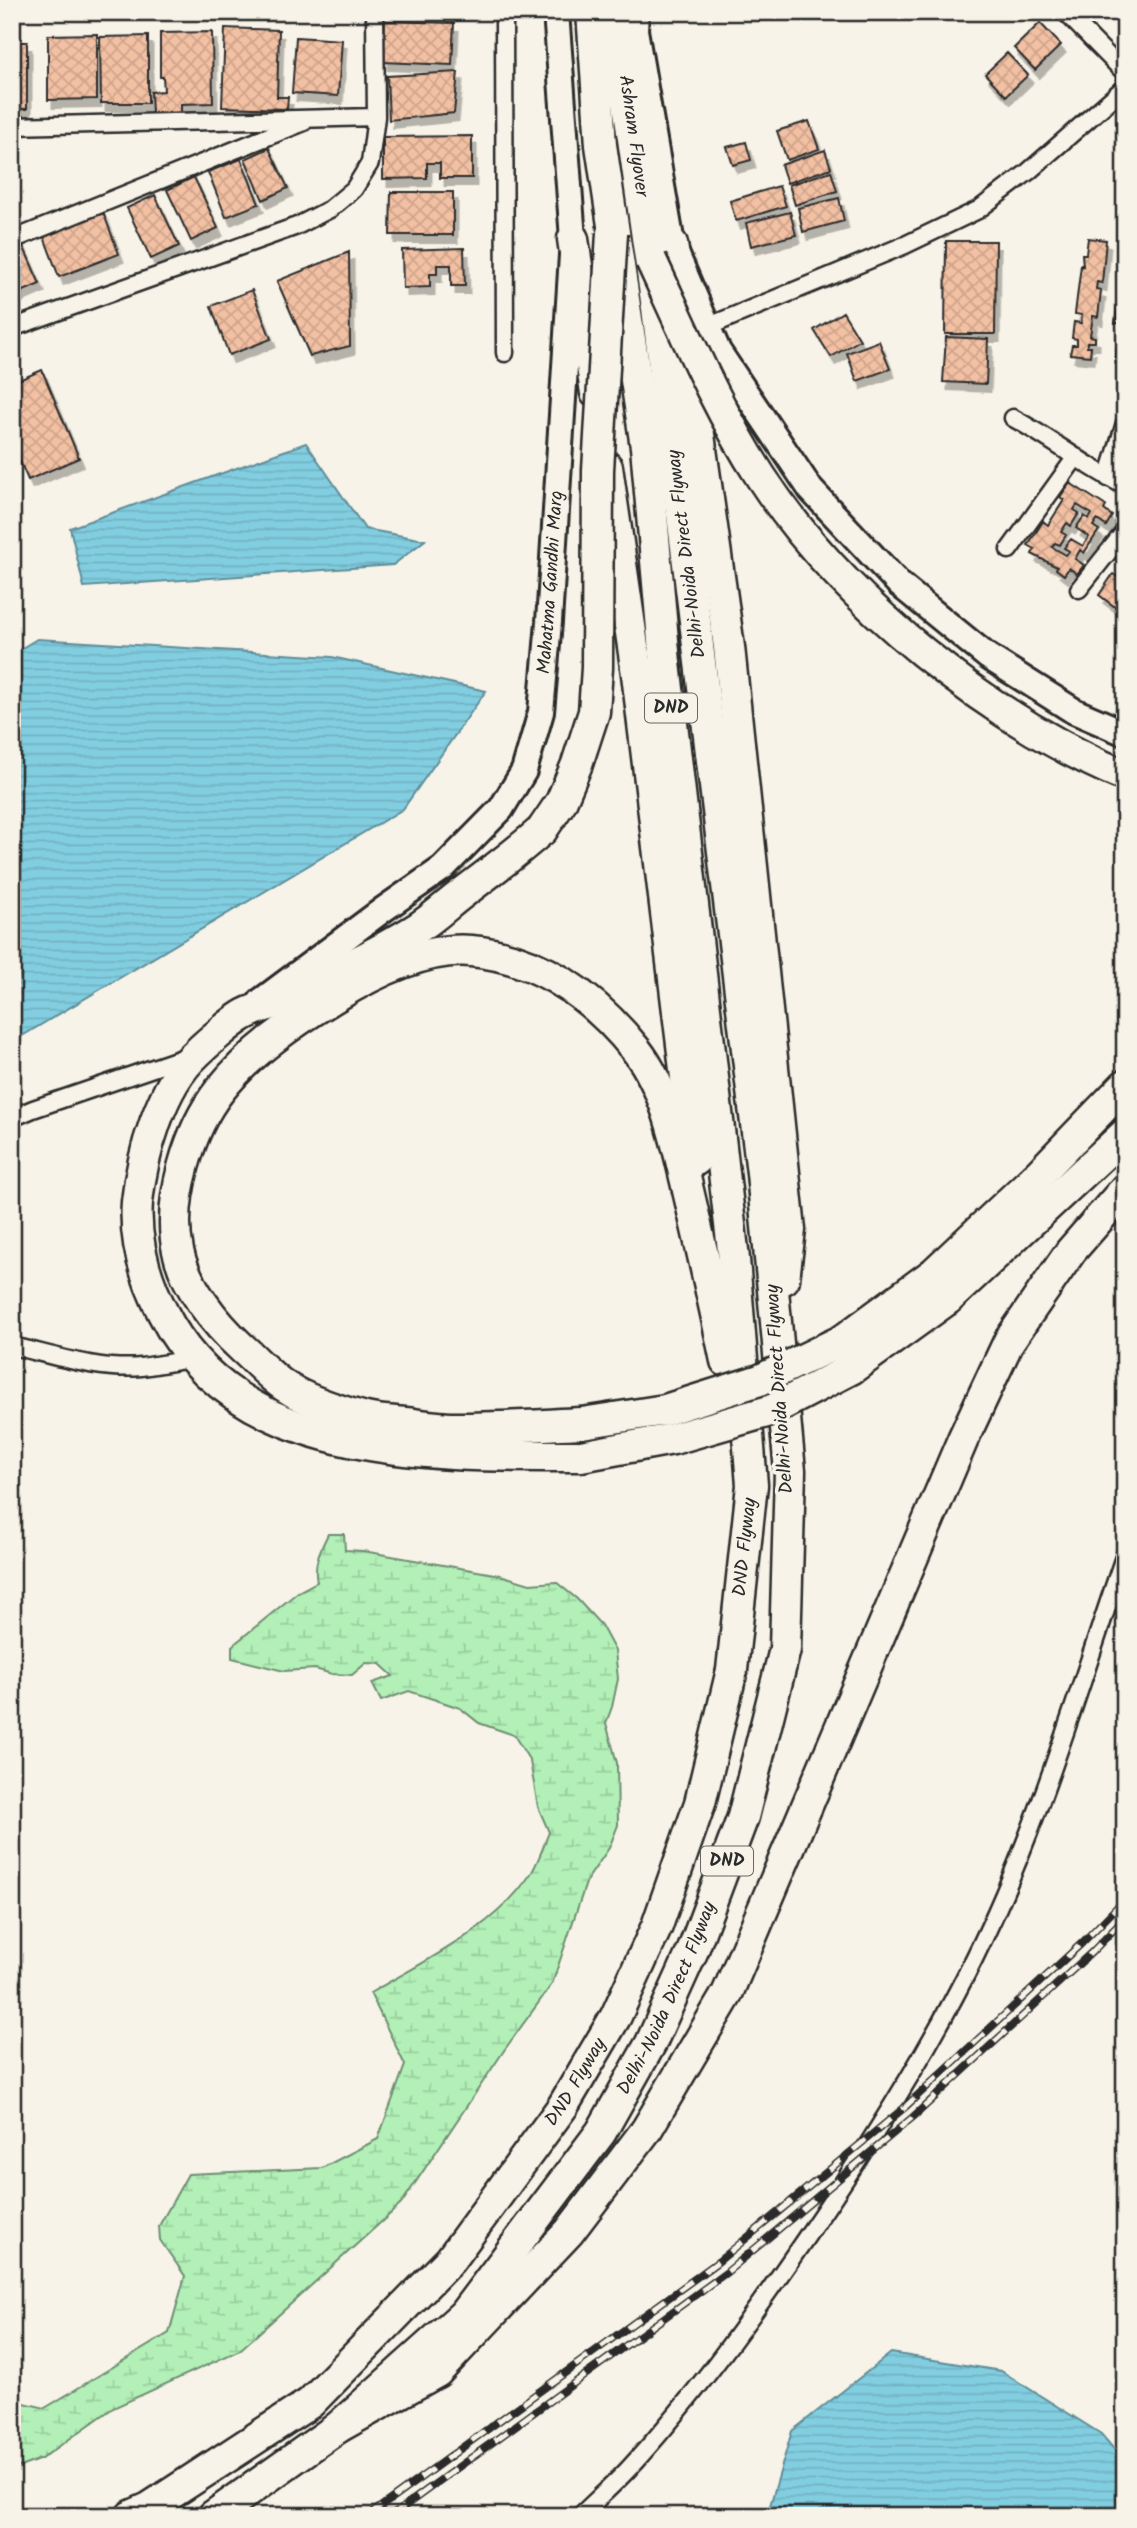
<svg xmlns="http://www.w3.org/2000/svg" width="1137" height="2528" font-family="Kalam,sans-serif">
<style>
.wetland{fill:url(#wetland-marsh);stroke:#6e8e71;stroke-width:2}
.water{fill:url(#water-rules);stroke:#5f8d98;stroke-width:2}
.building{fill:url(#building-cross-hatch);stroke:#2b2b2b;stroke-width:2;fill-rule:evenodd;filter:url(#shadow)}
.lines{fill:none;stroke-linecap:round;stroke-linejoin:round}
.minor-casing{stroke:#2b2b2b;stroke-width:21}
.primary-casing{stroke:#2b2b2b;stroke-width:30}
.motorway-casing{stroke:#2b2b2b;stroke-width:35}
.minor{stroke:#f7f3e8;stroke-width:16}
.primary{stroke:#f7f3e8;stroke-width:24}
.motorway{stroke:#f7f3e8;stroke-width:30}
.rail-casing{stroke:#2b2b2b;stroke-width:8}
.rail{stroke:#f7f3e8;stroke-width:5;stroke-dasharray:16;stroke-linecap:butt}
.motorway-bridge-casing{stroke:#2b2b2b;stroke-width:35;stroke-linecap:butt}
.motorway-bridge{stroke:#f7f3e8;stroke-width:30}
.labels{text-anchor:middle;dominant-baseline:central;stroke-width:7;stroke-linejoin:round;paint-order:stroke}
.shield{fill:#f7f3e8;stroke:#686764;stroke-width:2}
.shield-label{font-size:18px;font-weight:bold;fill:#2b2b2b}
.street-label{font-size:19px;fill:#2b2b2b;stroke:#f7f3e8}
</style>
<defs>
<pattern id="wetland-marsh" width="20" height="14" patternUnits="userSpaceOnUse" patternTransform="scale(1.75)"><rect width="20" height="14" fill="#b2f0b7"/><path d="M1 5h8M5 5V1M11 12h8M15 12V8" fill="none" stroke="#99ce9e"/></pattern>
<pattern id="water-rules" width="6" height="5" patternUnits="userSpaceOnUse" patternTransform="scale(1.75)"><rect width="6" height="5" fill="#82cee1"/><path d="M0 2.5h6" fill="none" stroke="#70b1c1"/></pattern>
<pattern id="building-cross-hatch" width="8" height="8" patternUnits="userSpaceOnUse" patternTransform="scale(1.75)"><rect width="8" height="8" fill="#f2c0a3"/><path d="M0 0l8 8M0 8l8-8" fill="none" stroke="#d0a58c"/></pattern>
<filter id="shadow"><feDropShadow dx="4.5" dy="8" stdDeviation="0" flood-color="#0004"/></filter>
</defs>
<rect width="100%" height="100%" fill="#f7f3e8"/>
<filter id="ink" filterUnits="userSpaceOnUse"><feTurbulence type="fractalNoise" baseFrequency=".0143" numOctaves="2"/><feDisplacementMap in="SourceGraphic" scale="14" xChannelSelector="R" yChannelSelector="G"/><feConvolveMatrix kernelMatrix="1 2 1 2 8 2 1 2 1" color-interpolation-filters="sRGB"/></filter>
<g filter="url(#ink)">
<path class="wetland" d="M328 1534H344L345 1550 363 1551 500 1575 530 1584 556 1582 577 1599 601 1625 615 1651 618 1679 612 1707 606 1723 617 1763 618 1825 609 1848 587 1880 552 1984 505 2049 401 2204 240 2350 113 2408 41 2459 12 2470V2400L45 2408 169 2333 185 2276 160 2240 159 2226 188 2174 322 2168 378 2139 405 2065 370 1993C426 1960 496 1928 532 1872 539 1860 544 1845 549 1832L538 1807 530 1761 514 1735 479 1723 460 1708 409 1691 381 1701 372 1683 393 1676 380 1664 366 1663 352 1675 332 1674 315 1669 284 1671 232 1658V1646L298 1592 317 1582C313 1564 320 1550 328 1534Z"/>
<path class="water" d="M306 443 365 529 425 540 393 565 84 587 70 528Z
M37 639 332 657 486 691 403 809 12 1042V654Z
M891 2353 1001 2371 1101 2434 1125 2462V2516H767L792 2431Z"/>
<path class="building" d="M385 21 454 23 452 65 383 62Z
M1040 23 1061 45 1035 70 1014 48Z
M225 28 279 30 277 97H288L287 109 222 107Z
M212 32 213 103 181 104V114H152L151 92 164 91 163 77H160V33Z
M97 34V99L48 100V35Z
M148 36V103H101L100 37Z
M296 37 342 40 338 96 292 93Z
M12 42H27V109H12Z
M1007 53 1028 75 1006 96 985 74Z
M458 72 454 113 389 120 387 76Z
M809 121 819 149 787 160 777 131Z
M472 136V178H440V163H427V178L383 179V137Z
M746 142 751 160 733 165 727 147Z
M269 148 288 188 263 200 245 159Z
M825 150 831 168 787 183 781 165Z
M241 159 259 204 226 217 208 172Z
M831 171 837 191 795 205 789 185Z
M194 177 218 228 191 241 167 190Z
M779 186 786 206 736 221 730 201Z
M391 192H453V235H390Z
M155 195 179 246 151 259 127 208Z
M839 198 844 221 803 232 798 208Z
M103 212 119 254 59 277 43 234Z
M790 212 796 235 751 246 746 223Z
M1088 238 1106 240 1102 283 1097 282 1096 289 1101 290 1098 317 1093 316 1090 336 1095 337V342H1087V347H1091L1090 356 1070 354 1072 345H1077V339L1072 338 1074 322 1081 323 1082 315 1075 314 1081 265 1083 266 1082 254H1086Z
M21 241 40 284 12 296V245Z
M946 241H996L995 334H945Z
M464 248 465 286H451V265H437V274H430V287L403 288 402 250Z
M349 252 350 346 310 356 277 281Z
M1121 285H1125V364L1115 363 1120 323H1115Z
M252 290 271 339 229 355 211 306Z
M843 312 860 340 831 357 814 330Z
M946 337 988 339 986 384 943 382Z
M879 341 890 369 857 381 847 353Z
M42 370 79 458 28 480 12 443V383Z
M1070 483 1106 506 1104 510 1112 516 1106 526 1097 520 1093 526 1099 530 1084 553 1080 550 1075 559 1084 565 1077 574 1069 568 1064 575 1056 569 1057 567 1032 554 1035 549 1028 545 1043 521 1048 525 1064 500 1060 497ZM1077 505 1092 514 1089 519 1084 516 1076 528 1089 537 1083 546 1071 539 1064 548 1069 551 1066 555 1052 547 1055 543 1060 545 1066 535 1061 532 1067 523 1071 526 1079 513 1074 510Z
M1125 568V588L1122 593 1125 594V609L1117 603 1115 607 1099 595 1113 574 1118 577Z"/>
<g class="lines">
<g class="minor-casing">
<path id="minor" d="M504 12 505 353
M1065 12 1125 73
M12 126 376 117
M12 240 304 122
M707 327 905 245 978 210 1028 172 1125 87
M12 328 297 226 330 209 354 189 370 163 376 117 375 12
M1013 418C1052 439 1086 467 1125 486
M1108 478 1125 423
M1009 550 1076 457
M1079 589 1125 531
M12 1118 33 1109 188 1056
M12 1346C53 1355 99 1371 141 1367 159 1365 178 1361 195 1358
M580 2516C597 2499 616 2483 632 2465 695 2396 750 2319 803 2242 865 2152 925 2058 974 1959 1038 1830 1078 1690 1125 1554"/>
</g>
<g class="primary-casing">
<g id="primary">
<path d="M636 12 635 30 672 244 718 351 811 490 900 585 987 656 1074 711 1125 733"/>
<path id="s1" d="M261 1001 384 909 443 868 501 809 524 771 541 712 549 622 573 239 556 12"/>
</g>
</g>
<g class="motorway-casing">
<g id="motorway">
<path d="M573 239 596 393"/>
<path d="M672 244 729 647 790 1230 784 1279"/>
<path d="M607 467 637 674 696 1160"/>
<path d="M542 830C516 853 488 874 460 895 446 906 433 918 419 927 388 947 354 963 322 981 306 990 291 997 274 1003 264 1007 251 1010 242 1016 232 1022 206 1044 197 1053 161 1085 142 1155 137 1202 134 1242 145 1278 163 1313 238 1462 438 1456 581 1456"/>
<path d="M934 1273 1040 1173 1125 1085"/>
<path d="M948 1299 1125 1134"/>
<path d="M582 1423C540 1425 498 1428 457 1428 440 1428 422 1425 405 1423 391 1421 375 1421 362 1417 337 1410 307 1401 286 1387 270 1377 256 1360 242 1348 215 1323 186 1287 178 1251 167 1202 189 1129 220 1090 250 1052 292 1023 333 998 372 974 424 947 471 951 540 957 594 997 637 1051 668 1091 679 1153 691 1203 703 1255 715 1308 726 1361"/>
<path id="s2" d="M337 2428 463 2315 601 2132 651 2043 693 1950 743 1817 785 1649 790 1471 762 1173 657 308 617 26V12"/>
<path id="s3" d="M131 2516 149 2508 310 2403 450 2260 563 2106 616 2016 657 1926 700 1803 732 1670 752 1485 734 1259 665 663 646 447 601 145 592 12"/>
<path d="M213 2516 337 2428 437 2372 569 2232 647 2129 727 1994 963 1439 1009 1341 1071 1251 1125 1189"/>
</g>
</g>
<use href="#minor" class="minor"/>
<use href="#primary" class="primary"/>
<use href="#motorway" class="motorway"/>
<g class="rail-casing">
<path id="rail" d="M368 2516 719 2261 904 2108 1082 1943 1125 1899
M391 2516 727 2272 913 2117 1092 1952 1125 1918"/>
</g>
<use href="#rail" class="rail"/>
<g class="motorway-bridge-casing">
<path id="motorway-bridge" d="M651 260C685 333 717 409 761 477 841 600 990 720 1125 776
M542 830 561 802 577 764 594 712 597 668 598 470 612 233
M582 1423 665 1410 760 1380 843 1340 934 1273
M581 1456 673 1439 770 1411 851 1369 948 1299"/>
</g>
<use href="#motorway-bridge" class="motorway-bridge"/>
</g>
</g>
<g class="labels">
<g class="shield">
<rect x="645" y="693.5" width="52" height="29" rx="5"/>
<rect x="701" y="1846.5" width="52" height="29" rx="5"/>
</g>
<g class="shield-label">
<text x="671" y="708">DND</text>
<text x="727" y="1861">DND</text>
</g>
<g class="street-label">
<text transform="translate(633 136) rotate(82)">Ashram Flyover</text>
<text transform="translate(687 554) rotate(-97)">Delhi-Noida Direct Flyway</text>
<text stroke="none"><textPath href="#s1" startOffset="544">Mahatma Gandhi Marg</textPath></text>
<text transform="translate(780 1389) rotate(-94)">Delhi-Noida Direct Flyway</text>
<text stroke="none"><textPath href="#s3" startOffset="1197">DND Flyway</textPath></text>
<text stroke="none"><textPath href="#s2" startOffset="548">Delhi-Noida Direct Flyway</textPath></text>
<text stroke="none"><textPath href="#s3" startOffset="630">DND Flyway</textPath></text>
</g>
</g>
<rect width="1137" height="2528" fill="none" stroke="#f7f3e8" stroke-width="42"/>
<rect x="21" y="21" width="1095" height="2486" fill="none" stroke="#2b2b2b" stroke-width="2.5" filter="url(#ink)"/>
</svg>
